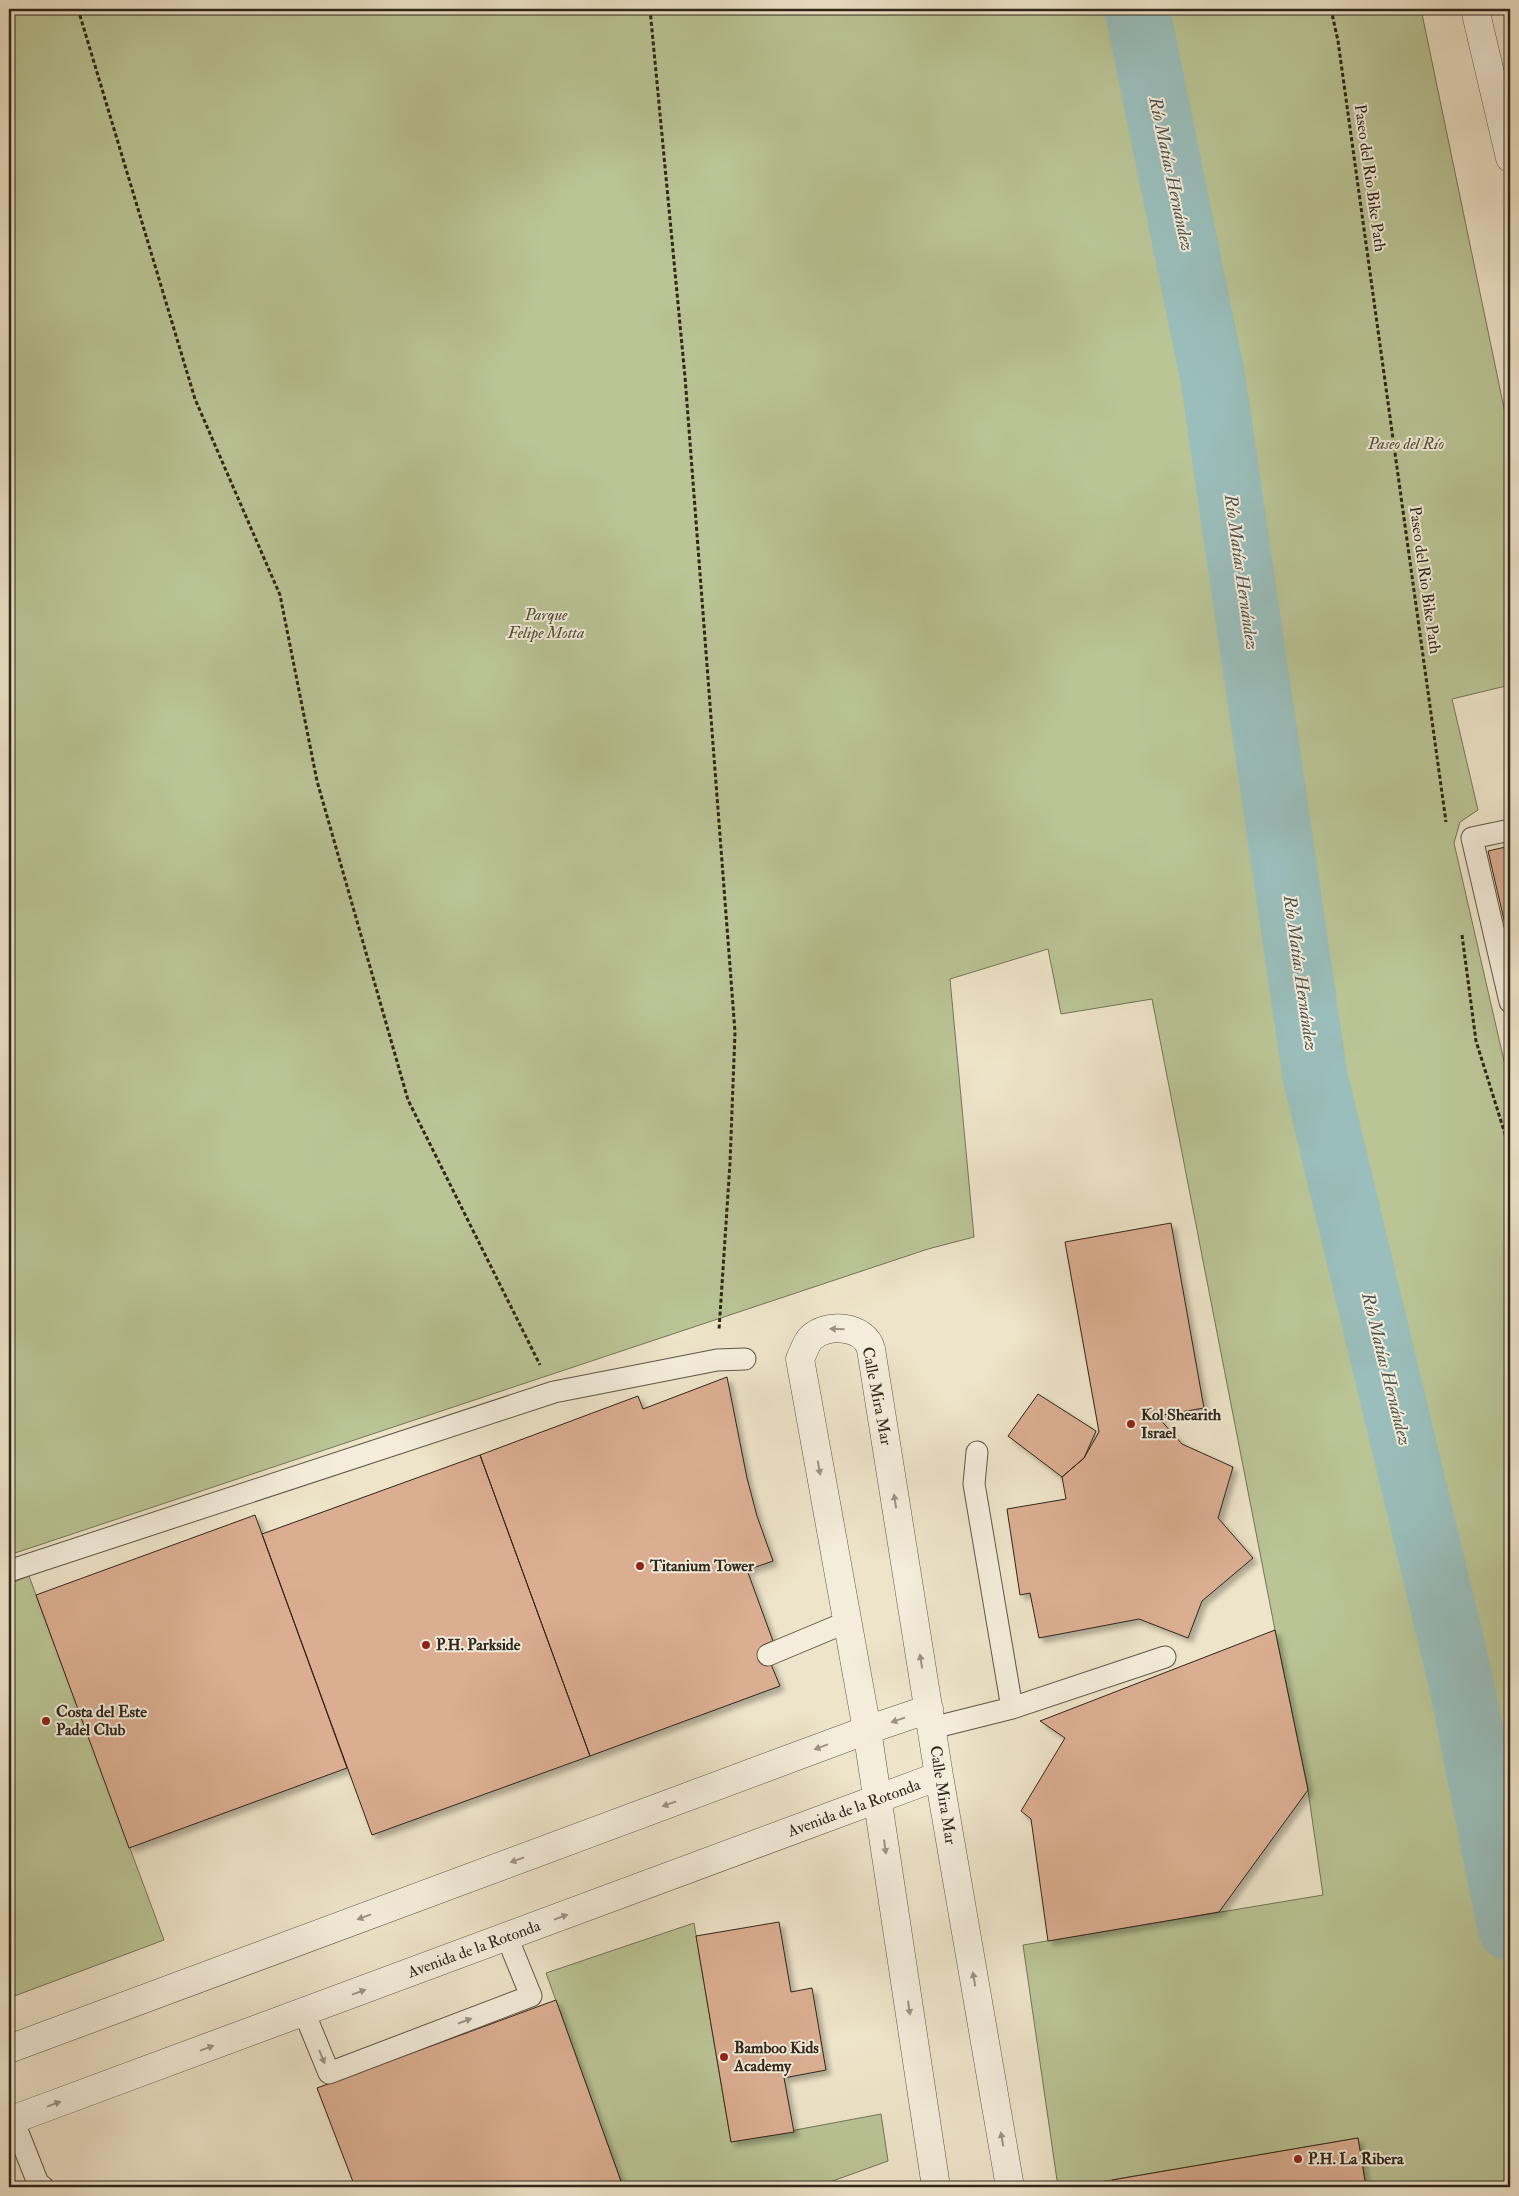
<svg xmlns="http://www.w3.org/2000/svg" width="1519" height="2196" font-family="'IM FELL Double Pica',serif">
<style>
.green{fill:#bac495;stroke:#747558}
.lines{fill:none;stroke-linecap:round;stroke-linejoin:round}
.river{stroke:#9abebb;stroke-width:65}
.building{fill:#dbae91;stroke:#2f261c;filter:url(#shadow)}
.lane-casing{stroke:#5f5647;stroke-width:23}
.street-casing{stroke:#5f5647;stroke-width:29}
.path{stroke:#2f261c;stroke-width:3;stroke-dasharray:4 2.5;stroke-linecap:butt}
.lane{stroke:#f4eddc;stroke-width:21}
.street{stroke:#f4eddc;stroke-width:28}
.oneway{fill:#9b9386}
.poi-dot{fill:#8f2418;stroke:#f4eddc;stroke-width:2}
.labels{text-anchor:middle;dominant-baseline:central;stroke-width:4;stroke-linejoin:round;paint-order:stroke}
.street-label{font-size:16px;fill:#2f261c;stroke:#f4eddc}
.park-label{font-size:16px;font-style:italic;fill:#524e3a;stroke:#f4eddc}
.poi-label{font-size:16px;font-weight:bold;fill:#2f261c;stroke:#f4eddc;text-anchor:start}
.water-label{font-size:18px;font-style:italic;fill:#4f544c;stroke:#f4eddc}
</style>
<defs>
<filter id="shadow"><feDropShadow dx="4.5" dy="4.5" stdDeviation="2.5" flood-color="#0004"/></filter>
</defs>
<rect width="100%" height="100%" fill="#eee4c9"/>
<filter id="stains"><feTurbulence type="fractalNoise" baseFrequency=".004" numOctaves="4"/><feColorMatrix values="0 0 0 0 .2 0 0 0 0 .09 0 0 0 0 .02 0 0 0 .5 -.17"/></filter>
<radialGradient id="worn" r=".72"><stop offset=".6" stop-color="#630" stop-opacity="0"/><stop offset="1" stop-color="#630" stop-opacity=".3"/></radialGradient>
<path class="green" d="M9 9H1421L1510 437V685L1452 699 1478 810 1460 822 1454 843 1510 1087V2187H1366L1358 2138 1070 2187H1058L1023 1945 1323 1895 1308 1790 1275 1630 1152 999 1061 1014 1048 949 950 979 974 1237 928 1249 9 1555Z
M29 1576 164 1940 9 1998V1584Z
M694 1923 731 2142 881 2114 888 2161 816 2187H623L546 1973Z"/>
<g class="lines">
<path class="river" d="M1137 9 1213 379 1315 1076 1461 1682 1510 1928"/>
</g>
<path class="building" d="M1510 846V937H1508L1488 851Z
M1171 1223 1204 1408 1157 1416 1182 1444 1233 1467 1218 1518 1253 1558 1202 1601 1188 1638 1139 1619 1039 1638 1030 1593 1020 1595 1007 1509 1066 1499 1062 1477 1084 1458 1099 1432 1065 1242Z
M727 1377 747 1478 757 1516 773 1561 747 1570 773 1641 763 1645 780 1686 590 1756 480 1455 638 1396 643 1409Z
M1038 1394 1096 1431 1084 1458 1062 1477 1008 1436Z
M480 1455 590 1756 372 1835 262 1534Z
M255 1515 347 1768 129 1848 36 1595Z
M1275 1630 1308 1790 1219 1912 1048 1941 1031 1819 1021 1811 1065 1738 1040 1721Z
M779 1922 791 1992 812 1988 826 2070 784 2078 794 2132 731 2142 696 1936Z
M556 2000 623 2187H355L317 2088Z
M1358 2138 1366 2187H1113L1112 2180Z"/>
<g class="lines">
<g class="lane-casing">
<path id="lane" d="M1510 830 1472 838 1510 1002
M977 1452 974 1484 1012 1708 1165 1657
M9 1571 554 1392 717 1360 745 1359
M768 1655 847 1622
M932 1728 1012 1708
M304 2012 329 2073 531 1996 507 1937
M13 2120 38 2183 43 2187"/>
</g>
<g class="street-casing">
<path id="street" d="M1475 9 1510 158
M9 2049 867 1730 929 1709
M9 2121 939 1776
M936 2187 867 1730 800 1359C803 1353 806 1343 811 1338 827 1322 865 1326 871 1349L939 1776 1010 2187"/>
</g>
<path class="path" d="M78 9 195 399 280 595 317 781 408 1100 540 1365
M650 9 685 377 735 1032 730 1163 719 1330
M1331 9 1338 41 1446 822
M1462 935 1476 1041 1510 1150"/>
<use href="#lane" class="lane"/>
<use href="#street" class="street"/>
</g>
<defs><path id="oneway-solid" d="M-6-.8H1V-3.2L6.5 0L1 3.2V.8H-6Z" transform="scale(1.25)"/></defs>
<g class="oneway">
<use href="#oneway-solid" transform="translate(837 1329) rotate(-179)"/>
<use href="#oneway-solid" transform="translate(819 1468) rotate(80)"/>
<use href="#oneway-solid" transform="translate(895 1501) rotate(-99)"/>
<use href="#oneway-solid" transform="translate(921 1661) rotate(-99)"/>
<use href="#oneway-solid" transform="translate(898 1720) rotate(161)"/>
<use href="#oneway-solid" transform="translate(821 1747) rotate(160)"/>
<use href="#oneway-solid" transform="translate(669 1804) rotate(160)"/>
<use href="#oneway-solid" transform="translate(885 1847) rotate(82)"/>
<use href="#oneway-solid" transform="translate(517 1860) rotate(160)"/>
<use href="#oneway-solid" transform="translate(364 1917) rotate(160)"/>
<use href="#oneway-solid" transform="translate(561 1917) rotate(-20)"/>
<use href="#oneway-solid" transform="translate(974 1979) rotate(-100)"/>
<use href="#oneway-solid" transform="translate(359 1992) rotate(-20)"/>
<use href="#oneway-solid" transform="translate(909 2008) rotate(82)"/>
<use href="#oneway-solid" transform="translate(465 2021) rotate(-21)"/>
<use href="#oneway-solid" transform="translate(207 2048) rotate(-20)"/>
<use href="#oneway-solid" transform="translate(322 2057) rotate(68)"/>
<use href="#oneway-solid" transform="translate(54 2104) rotate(-20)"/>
<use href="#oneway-solid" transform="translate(1002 2139) rotate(-100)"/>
</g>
<g class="poi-dot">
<circle cx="1131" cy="1424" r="5"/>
<circle cx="640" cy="1566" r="5"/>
<circle cx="426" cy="1645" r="5"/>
<circle cx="46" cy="1721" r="5"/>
<circle cx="724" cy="2057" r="5"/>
<circle cx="1298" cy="2159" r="5"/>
</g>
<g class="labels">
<g class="street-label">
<text transform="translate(1370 178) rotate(82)">Paseo del Rio Bike Path</text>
<text transform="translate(1425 580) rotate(82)">Paseo del Rio Bike Path</text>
<text transform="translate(877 1396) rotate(79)">Calle Mira Mar</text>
<text transform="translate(943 1795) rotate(81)">Calle Mira Mar</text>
<text transform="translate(854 1808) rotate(-20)">Avenida de la Rotonda</text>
<text transform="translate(474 1949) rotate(-20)">Avenida de la Rotonda</text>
</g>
<g class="park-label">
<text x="1406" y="444">Paseo del Río</text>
<text x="546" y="615">Parque<tspan x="546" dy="18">Felipe Motta</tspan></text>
</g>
<g class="poi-label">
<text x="1141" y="1415">Kol Shearith<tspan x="1141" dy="18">Israel</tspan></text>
<text x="650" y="1566">Titanium Tower</text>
<text x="436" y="1645">P.H. Parkside</text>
<text x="56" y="1712">Costa del Este<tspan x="56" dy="18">Padel Club</tspan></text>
<text x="734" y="2048">Bamboo Kids<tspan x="734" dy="18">Academy</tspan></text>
<text x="1308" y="2159">P.H. La Ribera</text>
</g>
<g class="water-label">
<text transform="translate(1171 174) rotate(78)">Río Matías Hernández</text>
<text transform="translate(1241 572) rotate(82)">Río Matías Hernández</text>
<text transform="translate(1300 973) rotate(82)">Río Matías Hernández</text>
<text transform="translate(1386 1369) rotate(76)">Río Matías Hernández</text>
</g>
</g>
<rect width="1519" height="2196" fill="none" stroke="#eee4c9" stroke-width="30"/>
<rect x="10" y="10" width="1499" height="2176" fill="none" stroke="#2f261c" stroke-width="2.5"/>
<rect x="15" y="15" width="1489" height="2166" fill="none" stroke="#2f261c"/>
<rect width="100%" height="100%" filter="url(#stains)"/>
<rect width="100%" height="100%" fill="url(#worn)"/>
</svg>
